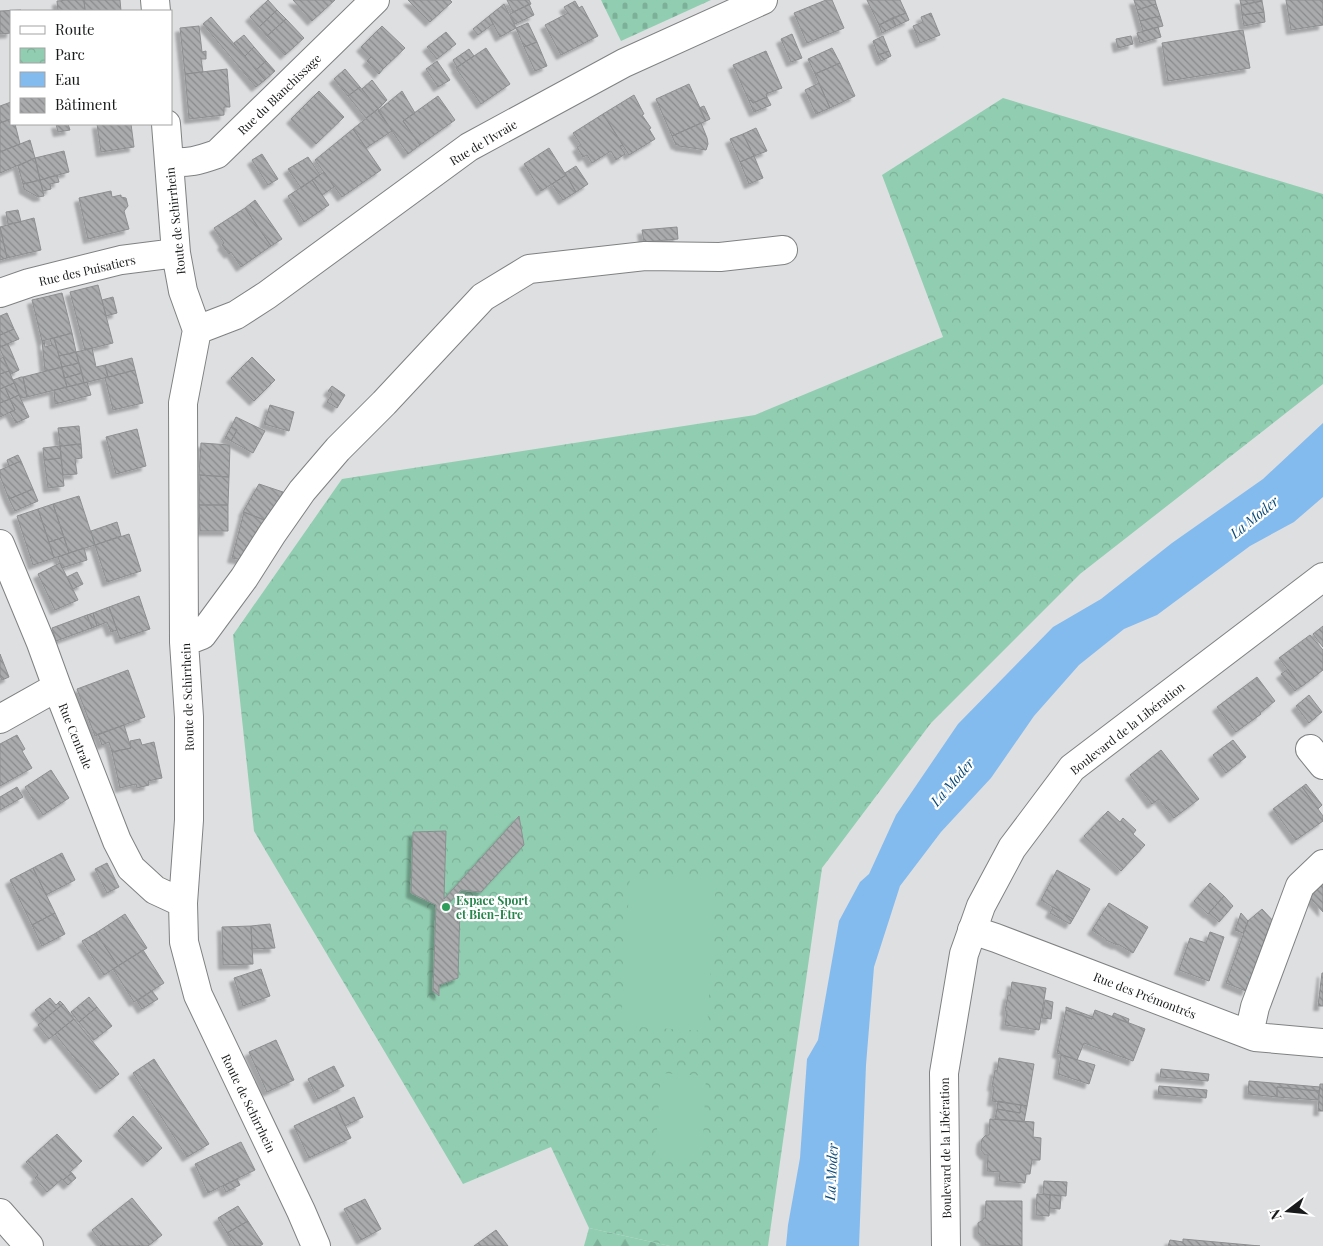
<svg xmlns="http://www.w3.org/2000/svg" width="1323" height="1246" font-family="'Playfair Display',serif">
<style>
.forest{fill:url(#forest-firs)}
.cemetery{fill:url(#cemetery-stones)}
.park{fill:url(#park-crowns)}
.pitch{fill:#91ceb1}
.water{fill:#84bbee}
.building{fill:url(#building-back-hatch);stroke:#8d8f91;filter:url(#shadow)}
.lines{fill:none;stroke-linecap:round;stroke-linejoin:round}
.minor-casing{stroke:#7f8182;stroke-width:30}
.major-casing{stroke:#7f8182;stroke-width:30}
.minor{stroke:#fff;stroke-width:28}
.major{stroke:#fff;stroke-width:28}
.leisure-dot{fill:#2e9e5b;stroke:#fff;stroke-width:2}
.labels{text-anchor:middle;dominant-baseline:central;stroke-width:4.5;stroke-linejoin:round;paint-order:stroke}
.street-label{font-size:12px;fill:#191a1b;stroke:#fff}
.leisure-label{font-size:12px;font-weight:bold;fill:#27864d;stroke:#fff;text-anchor:start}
.water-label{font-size:14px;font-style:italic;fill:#094a78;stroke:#fff}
</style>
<defs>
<pattern id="forest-firs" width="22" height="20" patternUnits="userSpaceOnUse" patternTransform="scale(1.25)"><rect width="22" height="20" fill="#91ceb1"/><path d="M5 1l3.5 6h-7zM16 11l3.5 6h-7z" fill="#7cb098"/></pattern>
<pattern id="cemetery-stones" width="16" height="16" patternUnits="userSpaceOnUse" patternTransform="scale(1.25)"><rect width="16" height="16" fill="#91ceb1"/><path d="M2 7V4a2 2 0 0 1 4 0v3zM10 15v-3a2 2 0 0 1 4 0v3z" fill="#7cb098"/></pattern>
<pattern id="park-crowns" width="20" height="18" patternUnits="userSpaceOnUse" patternTransform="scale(1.25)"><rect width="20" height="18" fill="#91ceb1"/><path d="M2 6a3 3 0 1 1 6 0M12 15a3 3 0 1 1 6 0" fill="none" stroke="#7cb098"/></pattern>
<pattern id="building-back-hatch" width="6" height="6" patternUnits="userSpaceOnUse" patternTransform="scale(1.25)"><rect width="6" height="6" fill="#a9abad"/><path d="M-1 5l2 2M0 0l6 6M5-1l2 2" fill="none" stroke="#898a8c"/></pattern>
<filter id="shadow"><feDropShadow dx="-4.5" dy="4.5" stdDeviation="1" flood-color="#0004"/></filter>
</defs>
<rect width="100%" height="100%" fill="#dedfe1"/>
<path class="forest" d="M589 1228 670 1246H584Z"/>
<path class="cemetery" d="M601 0H711L621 41Z"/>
<path class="park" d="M1003 98 1323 194V384L1080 574 931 723 822 868 768 1246H670L589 1228 551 1147 463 1184 254 831 233 635 342 479 755 415 943 337 882 175Z"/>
<path class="pitch" d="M630 874 716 879 707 1031 621 1026Z
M661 1073 706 1076 702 1161 655 1158Z"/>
<path class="water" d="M1323 423V497L1294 522 1250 546 1157 615 1124 629 1079 665 1034 716 991 778 941 832 900 886 874 967 866 1065 859 1246H786L788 1225 800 1158 807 1059 818 1040 839 921 860 882 869 874 896 815 958 724 1053 627 1101 599 1172 543 1263 479Z"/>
<path class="building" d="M68 0H84L85 11H58L57 1Z
M84 0H120L121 11H85Z
M268 0 277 10 259 27 250 17Z
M293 0H335L312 21Z
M408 0H450L452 2 430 22Z
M507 0H529L531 4 513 12Z
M826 0H832L844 28 807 43 794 13Z
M867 0H900L906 13 879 25Z
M1134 0H1155L1156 4 1137 10Z
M1240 0H1262V1L1241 5Z
M1286 0H1323V25L1291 30Z
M575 1 579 8 582 6 598 36 561 55 545 25 568 13 564 7Z
M1262 1 1264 12 1242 15 1241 5Z
M504 4 516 28 500 37 489 16Z
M529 4 534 15 515 24 510 14Z
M1156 4 1160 16 1140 21 1137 10Z
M21 10V11H11V33L0 34V11Z
M277 10 286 19 267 36 259 27Z
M1264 12 1265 22 1244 26 1242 15Z
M906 13 909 20 896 26 892 18Z
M931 13 940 35 920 43 913 26 923 22 921 17Z
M489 16 493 24 478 35 473 29Z
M1160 16 1163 26 1143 31 1140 21Z
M211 17 265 80 256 87 203 24Z
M892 18 896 26 882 33 879 25Z
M286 19 304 38 285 55 267 36Z
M528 23 537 42 524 47 516 28Z
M199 26 202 52 206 51V59H201L203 72 185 74 180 28Z
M382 26 405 48 383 69 361 47Z
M1158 27 1161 37 1140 43 1137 33Z
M1243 30 1250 68 1168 81 1162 43Z
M446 32 456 44 437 59 427 47Z
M792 34 802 58 791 62 781 39Z
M244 35 254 47 245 56 234 43Z
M883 36 889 51 878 55 873 41Z
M1131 36 1133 44 1118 48 1116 39Z
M537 42 547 66 535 71 524 47Z
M254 47 266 61 256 70 245 56Z
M486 48 510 84 481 104 456 68Z
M832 48 840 63 815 74 808 59Z
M469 49 474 56 457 67 453 60Z
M766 51 782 88 766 94 767 97 753 103 751 100 749 101 733 65Z
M889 51 891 56 881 61 878 55Z
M371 57 383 69 379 74 367 61Z
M266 61 275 71 265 80 256 70Z
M437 61 450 80 438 87 426 69Z
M840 63 855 96 830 108 815 74Z
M227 69 230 107H224V115L189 119 185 74Z
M345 69 360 87 348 96 334 79Z
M372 80 387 100 378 109 362 89Z
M819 83 830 108 816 114 805 90Z
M689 84 706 121 672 136 656 99Z
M360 87 378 109 366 118 348 96Z
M319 91 344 117 316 144 291 119Z
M402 91 415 113 403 121 420 145 408 154 378 111Z
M634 95 644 114 642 115 651 128 649 129 655 139 629 155 603 114Z
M438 96 455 120 420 145 403 121Z
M767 97 771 105 754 112 749 101 751 100 753 103Z
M11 102V119L0 123V106Z
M704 106 710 119 706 121 699 108Z
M378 109 392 131 366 148 353 129Z
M603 114 623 145 620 146 625 154 616 160 611 151 592 163 587 155 583 157 577 147 581 145 573 133Z
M11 119V124H15L20 144 0 152V123Z
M701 123 707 138 708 144 706 150 679 146 678 144 676 145 672 136Z
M56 124H68L70 130 58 132Z
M97 124H131L134 147 101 152Z
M756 128 767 151 754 156 743 134Z
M353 129 381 170 342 197 315 160Z
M743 134 754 156 740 162 730 139Z
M30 140 35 158 0 173V152Z
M549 148 566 175 541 191 524 164Z
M64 151 69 172 40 180 35 158Z
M262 154 278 179 268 185 252 160Z
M754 156 763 178 749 184 740 162Z
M308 157 320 175 301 188 288 169Z
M35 158 40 180 23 184 18 166Z
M576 166 588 184 576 192 565 173Z
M324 172 334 187 322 195 312 180Z
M57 175 59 182 50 184 51 189 43 191 40 180Z
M566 175 576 192 563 200 552 184Z
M40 180 44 196 38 197 24 189 23 184Z
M312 180 329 205 304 222 288 196Z
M111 191 112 197 121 195V197L126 198 128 206 124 211 129 229 88 239 79 198Z
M255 200 282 239 271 246 245 208Z
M245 208 271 246 241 267 231 252 229 254 222 245 224 243 214 228Z
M18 210 21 222 8 224 6 212Z
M34 218 41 250 7 258 0 227Z
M0 227 7 258 0 260Z
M677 227 678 239 644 242 642 230Z
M98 285 113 343 85 350 70 292Z
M62 293 72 333 42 341 32 300Z
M113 297 117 313 106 316 102 300Z
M7 313 14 329 0 335V316Z
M14 329 19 339 0 347V335Z
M72 333 76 352 59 356 54 338Z
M54 338 62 367 45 371 42 341 44 340 45 347 52 345 50 339Z
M8 344 19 370 11 374 0 349V347Z
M92 348 96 367 105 365 108 377 84 383 76 352Z
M76 352 79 363 62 367 59 356Z
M3 357 9 371 0 374V359Z
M252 357 275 380 254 401 231 378Z
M132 358 135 370 108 377 105 365Z
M79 363 82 373 64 378 62 367Z
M62 367 67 387 27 397 23 377Z
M135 370 143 403 113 410 105 378Z
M9 371 14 383 0 389V374Z
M82 373 84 383 67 387 64 378Z
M21 377H23L27 397 21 398 13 380Z
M87 382 91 395 55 404 54 390Z
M14 383 19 395 10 399 5 387Z
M332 386 345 395 337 408 327 402 332 394 328 391Z
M5 387 10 399 0 403V389Z
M19 395 29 417 16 423 10 412 15 410 10 399Z
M10 399 15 410 0 417V403Z
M270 405 294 412 289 431 264 424Z
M236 417 265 431 253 453 231 441 237 430 231 427Z
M79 426 81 444 60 446 58 428Z
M231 427 237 430 231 441 225 438Z
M137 429 146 466 116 474 106 437Z
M201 443 230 445 229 477 199 475Z
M81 444 82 458 75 459 77 474 63 475 60 446Z
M60 446 61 458 44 460 43 448Z
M18 455 21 461 9 466 7 460Z
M61 458 64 486 48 488 44 460Z
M21 461 33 489 9 499 0 476V470Z
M200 475 229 477 228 505H199Z
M259 484 283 492 267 521 243 512Z
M33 489 38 501 15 511 9 499Z
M79 496 95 545 69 553 53 504Z
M53 504 64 537 49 542 38 509Z
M199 505H228V531H200Z
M38 509 54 558 33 565 17 516Z
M244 512 267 521 243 560 232 558Z
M117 522 121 536 95 545 91 531Z
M129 534 141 571 107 582 95 545Z
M64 537 69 553 54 558 49 542Z
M84 548 87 560 62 568 58 557Z
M60 563 78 600 55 610 38 574Z
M77 572 83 584 73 589 67 577Z
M139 596 150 629 120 639 109 607Z
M109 607 117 630 111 632 107 622 97 626 93 613Z
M93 613 97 626 92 628 87 615Z
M87 615 92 628 56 641 52 628Z
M1323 626V647L1313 634Z
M1310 635 1323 650V670L1301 687 1279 658Z
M0 654 9 677 2 680 0 676Z
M1288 669 1301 686 1295 691 1281 674Z
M128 670 145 717 95 736 77 689Z
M1257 677 1275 701 1260 713 1261 714 1236 732 1217 707Z
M1309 695 1322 712 1309 723 1296 706Z
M124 725 131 748 112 752 109 742 102 745 98 734Z
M17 735 25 749 22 751 32 768 0 786V744Z
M140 739 142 745 154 742 162 778 148 781 149 785 137 788 136 784 120 788 112 752 131 748 130 741Z
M1233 740 1246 757 1226 773 1213 755Z
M1161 750 1199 799 1174 818 1159 799 1152 804 1130 775Z
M51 770 69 798 43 815 25 787Z
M1306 784 1322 805 1318 809 1302 787Z
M17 787 23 797 0 810V797Z
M1302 787 1323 816V821L1296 840 1273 809Z
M1108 811 1120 822 1123 818 1136 830 1133 834 1145 845 1121 871 1084 836Z
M519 816 524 845 481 892 461 890 448 904 460 909 458 978 439 985V996L433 991 436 905 411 893 413 832 446 831 444 899Z
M62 853 75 880 46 895 33 868Z
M107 863 119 887 107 893 95 869Z
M33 868 55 913 32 925 10 880Z
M1057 870 1090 889 1073 919 1041 900Z
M1323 874V912L1304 891Z
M1210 883 1224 896 1208 914 1194 901Z
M1224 896 1233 906 1219 922 1209 913Z
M1109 903 1148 927 1133 953 1118 944 1117 945 1106 940V939L1092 930Z
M1053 907 1073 919 1070 924 1050 913Z
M1262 909 1276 924 1268 931 1246 991 1226 983 1248 921Z
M55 913 65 934 42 946 32 925Z
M1241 913 1248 921 1243 933 1235 930Z
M125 914 147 948 118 966 96 933Z
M270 924 275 948 252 949 251 926Z
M251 926 253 964 223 965 222 927Z
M1210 932 1224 937 1209 981 1179 970 1190 938 1206 943Z
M96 933 118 966 104 975 82 941Z
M143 950 164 983 134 1002 113 969Z
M261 969 270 996 243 1006 234 978Z
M1322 973H1323V1006H1318Z
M1012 982 1046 988 1039 1030 1005 1025 1007 1011H1005L1008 995H1010Z
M152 991 158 999 142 1009 137 1001Z
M89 997 97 1007 79 1022 71 1012Z
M50 998 56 1005 60 1001 63 1004 43 1020 35 1010Z
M1045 1000 1053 1002 1051 1019 1042 1018Z
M63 1004 74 1019 49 1039 38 1025Z
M97 1007 112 1026 94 1040 79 1022Z
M1066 1007 1093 1017 1092 1019 1066 1010Z
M1066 1010 1092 1019 1095 1010 1145 1029 1133 1061 1084 1043 1077 1060 1057 1053Z
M1114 1013 1129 1019 1128 1023 1112 1017Z
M74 1019 119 1074 100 1089 55 1034Z
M276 1040 294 1080 267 1092 249 1052Z
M1061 1055 1095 1065 1089 1084 1058 1074Z
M999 1058 1034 1064 1027 1106 992 1101 994 1087 992 1086 995 1070 997 1071Z
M154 1059 209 1144 187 1157 133 1073Z
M334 1066 344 1086 318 1099 308 1079Z
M1161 1069 1209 1074 1208 1081 1160 1077Z
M1249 1081 1320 1087 1319 1091 1277 1087V1097L1248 1094Z
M1320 1084H1323V1111H1318Z
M1159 1086 1207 1090 1206 1098 1158 1094Z
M1277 1087 1319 1091 1318 1100 1277 1097Z
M354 1097 363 1117 345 1126 336 1106Z
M998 1101 1021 1105 1020 1113 997 1109Z
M1021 1105 1027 1106 1024 1122 995 1119 997 1109 1020 1113Z
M336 1106 351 1138 309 1158 294 1126Z
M133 1116 162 1148 147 1162 118 1131Z
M990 1119 1034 1122 1033 1137 1041 1138 1040 1160H1032L1030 1174H1026L1025 1183 999 1181 1000 1172 987 1171 988 1155H985L981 1150V1144L982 1139 986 1135H989Z
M57 1134 82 1161 70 1172 72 1173 63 1180 62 1179 47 1192 35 1178 38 1175 26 1162Z
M241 1142 255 1170 208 1193 195 1164Z
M72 1173 76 1178 68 1185 63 1180Z
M237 1179 240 1185 226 1192 223 1186Z
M1044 1181 1067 1182 1066 1196 1043 1194Z
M1037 1194 1050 1195 1049 1216 1036 1215Z
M1050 1195 1061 1196 1060 1209 1049 1208Z
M132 1198 162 1235 148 1246H140L139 1245 137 1246H100L103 1244 92 1230Z
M365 1199 381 1229 361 1240 344 1209Z
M986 1201H1022V1246L985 1245V1239L983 1238V1237L981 1236 978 1233V1223L983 1220V1218H985Z
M238 1206 248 1221 227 1233 218 1218Z
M248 1221 263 1244 260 1246H235L227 1233Z
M496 1230 508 1246H474Z
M1183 1239 1260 1246H1168L1170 1240 1183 1242Z"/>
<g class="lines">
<g class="minor-casing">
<path id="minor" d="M155 0 156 11
M166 124 176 253 183 291 197 330 183 403 184 642 189 717V820L183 903 184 942 198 995 301 1211 316 1246
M169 162C190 163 197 161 217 154L375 0
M0 293 29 283 121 260 176 253
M197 330 236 315 267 295 469 147 624 63 763 0
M0 544 41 643 57 687 117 841 131 868 155 890 183 903
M184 642 202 635 244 578 272 534 302 491 338 449 384 403 483 297 529 269 645 256 720 257 783 250
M0 719 57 687
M1310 749 1323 765
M972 930 996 938 1255 1037 1323 1043
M1249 1034 1255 1007 1300 886 1323 864"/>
</g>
<g class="major-casing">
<path id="major" d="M0 1213 29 1246
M946 1246 944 1073 964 954 981 906 1012 848 1072 768 1323 577"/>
</g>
<use href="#minor" class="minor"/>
<use href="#major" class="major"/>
</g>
<circle class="leisure-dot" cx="446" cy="907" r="5"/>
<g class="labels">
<g class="street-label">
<text transform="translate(279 94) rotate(-44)">Rue du Blanchissage</text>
<text transform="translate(483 142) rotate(-31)">Rue de l'Ivraie</text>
<text transform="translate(175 221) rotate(-96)">Route de Schirrhein</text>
<text transform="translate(87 270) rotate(-13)">Rue des Puisatiers</text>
<text transform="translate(187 697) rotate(-92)">Route de Schirrhein</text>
<text transform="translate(1127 728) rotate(-38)">Boulevard de la Libération</text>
<text transform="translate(76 736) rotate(68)">Rue Centrale</text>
<text transform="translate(1145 995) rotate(21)">Rue des Prémontrés</text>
<text transform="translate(249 1103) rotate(64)">Route de Schirrhein</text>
<text transform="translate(945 1148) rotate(-91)">Boulevard de la Libération</text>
</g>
<g class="leisure-label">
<text x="456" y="900">Espace Sport<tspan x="456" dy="14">et Bien-Être</tspan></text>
</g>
<g class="water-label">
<text transform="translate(1254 517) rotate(-39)">La Moder</text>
<text transform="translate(952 782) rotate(-49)">La Moder</text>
<text transform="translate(831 1172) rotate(-87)">La Moder</text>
</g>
</g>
<rect x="10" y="10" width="162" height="115" fill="#ffffff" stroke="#a3a3a4"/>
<rect x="20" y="26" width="25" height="8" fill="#ffffff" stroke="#a3a3a4"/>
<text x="55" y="35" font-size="15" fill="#191a1b">Route</text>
<rect x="20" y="48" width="25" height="15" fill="url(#park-crowns)" stroke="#a3a3a4"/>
<text x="55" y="60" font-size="15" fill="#191a1b">Parc</text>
<rect x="20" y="72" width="25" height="15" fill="#84bbee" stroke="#a3a3a4"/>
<text x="55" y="85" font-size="15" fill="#191a1b">Eau</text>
<rect x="20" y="98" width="25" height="15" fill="url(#building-back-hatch)" stroke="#a3a3a4"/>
<text x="55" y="110" font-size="15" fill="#191a1b">Bâtiment</text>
<g transform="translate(1288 1211) rotate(254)" stroke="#ffffff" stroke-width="4" paint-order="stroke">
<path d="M0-4L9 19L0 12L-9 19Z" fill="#191a1b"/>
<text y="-8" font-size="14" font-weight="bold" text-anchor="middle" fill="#191a1b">N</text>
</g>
</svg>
